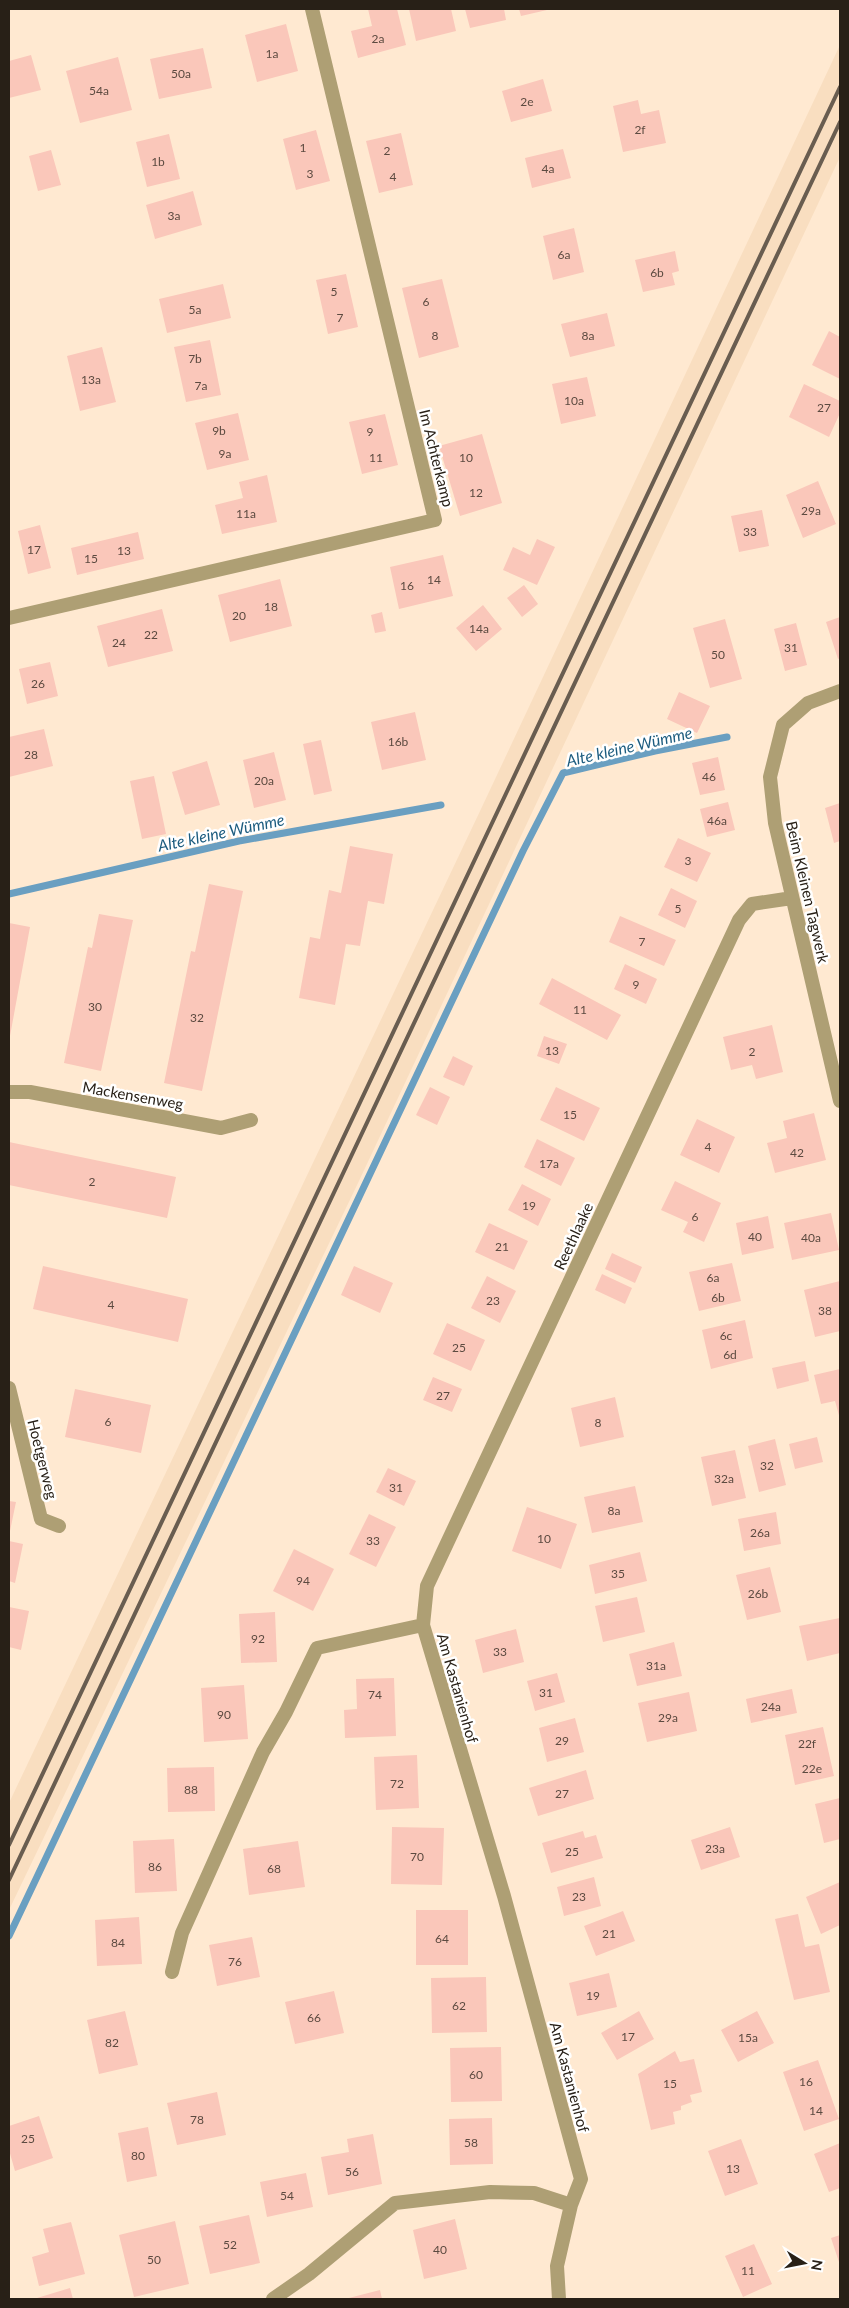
<svg xmlns="http://www.w3.org/2000/svg" width="849" height="2308" font-family="Lato,sans-serif">
<style>
.built{fill:#f9dec0}
.lines{fill:none;stroke-linecap:round;stroke-linejoin:round}
.stream{stroke:#6a9fc1;stroke-width:7}
.building{fill:#fac7ba}
.minor{stroke:#ae9f74;stroke-width:14}
.rail{stroke:#695d50;stroke-width:4}
.labels{text-anchor:middle;dominant-baseline:central;stroke-width:5;stroke-linejoin:round;paint-order:stroke}
.number-label{font-size:12px;fill:#5c4a40}
.street-label{font-size:15px;fill:#282017;stroke:#fff}
.water-label{font-size:16px;font-style:italic;fill:#1c5c7f;stroke:#fff}
</style>
<rect width="100%" height="100%" fill="#ffe9d1"/>
<path class="built" d="M840 45V157L358 1183 9 1910V1803L481 809Z"/>
<g class="lines">
<path class="stream" d="M9 894 239 841 441 805
M9 1936 523 851 563 773 655 751 727 737"/>
</g>
<path class="building" d="M368 9H397L406 45 358 58 351 31 372 26Z
M409 9H451L456 31 416 41Z
M465 9H504L506 20 470 28Z
M519 9H547V10L521 16Z
M286 24 298 71 257 82 245 35Z
M203 48 212 88 159 99 150 59Z
M31 55 41 90 9 98V61Z
M118 57 132 110 80 123 66 71Z
M543 79 552 111 511 122 502 91Z
M638 100 641 114 659 110 666 143 623 152 613 106Z
M316 130 330 181 296 190 283 139Z
M401 133 413 185 379 193 366 141Z
M169 134 180 179 147 187 136 142Z
M563 149 571 178 532 188 525 158Z
M51 150 61 185 38 191 29 156Z
M193 191 202 225 155 239 146 205Z
M574 228 584 272 553 280 543 236Z
M675 251 679 271 672 273 675 285 643 292 635 260Z
M346 274 358 327 328 334 316 280Z
M442 279 459 347 419 358 402 288Z
M223 284 231 318 167 333 159 299Z
M607 313 615 346 570 357 561 324Z
M829 331 840 337V379L812 365Z
M210 340 221 395 186 402 174 347Z
M102 347 116 402 80 411 67 356Z
M587 377 596 416 561 424 552 384Z
M804 384 840 401V413L829 437 789 417Z
M238 413 249 460 207 470 195 423Z
M385 414 398 465 362 474 349 422Z
M482 434 502 503 460 516 439 446Z
M267 475 277 522 222 534 215 505 243 498 239 482Z
M818 481 836 524 803 538 786 495Z
M762 510 769 546 739 552 731 516Z
M40 525 51 568 28 574 18 531Z
M138 532 144 559 77 575 71 548Z
M537 539 555 547 537 585 503 570 513 547 530 555Z
M443 555 453 596 399 609 390 567Z
M280 579 292 626 230 642 218 595Z
M524 585 538 604 522 617 507 598Z
M483 605 502 629 476 651 456 628Z
M162 609 173 651 108 667 97 626Z
M382 612 386 631 375 633 371 615Z
M840 617V658L838 659 826 622Z
M725 619 742 679 710 688 693 628Z
M796 623 807 665 785 671 774 629Z
M50 662 58 696 27 704 19 669Z
M679 692 710 706 697 733 667 719Z
M415 712 426 760 382 770 371 722Z
M44 729 53 766 9 777V737Z
M321 740 332 791 314 795 303 744Z
M274 752 286 800 254 808 243 760Z
M718 757 725 790 700 795 692 763Z
M207 761 220 805 185 815 172 772Z
M154 776 166 834 142 839 130 781Z
M728 802 735 830 707 837 700 809Z
M840 803V841L834 843 825 808Z
M678 838 711 853 697 882 664 867Z
M350 846 393 854 384 904 368 901 360 946 346 944 335 1005 299 998 310 937 320 939 329 890 341 893Z
M209 884 243 891 202 1091 164 1083 191 951 195 952Z
M671 888 697 901 685 928 658 915Z
M99 914 133 920 101 1071 64 1063 88 947 92 948Z
M620 916 676 940 664 966 609 942Z
M9 923 30 927 10 1036H9Z
M625 964 657 979 646 1004 614 989Z
M552 978 621 1015 607 1040 539 1004Z
M772 1025 783 1072 756 1079 752 1065 731 1070 723 1037Z
M544 1036 567 1044 559 1064 537 1056Z
M453 1056 473 1066 464 1086 443 1077Z
M430 1087 450 1097 437 1125 416 1115Z
M556 1087 600 1108 584 1141 540 1120Z
M814 1113 826 1160 775 1173 767 1143 787 1138 783 1121Z
M697 1119 735 1137 719 1173 680 1155Z
M537 1139 575 1158 561 1186 524 1167Z
M9 1142 176 1177 167 1218 9 1185Z
M675 1181 721 1203 704 1242 683 1232 688 1222 661 1210Z
M522 1184 551 1199 538 1226 508 1210Z
M831 1213 839 1250 792 1260 784 1223Z
M768 1216 774 1248 742 1255 736 1223Z
M489 1223 528 1241 514 1270 475 1252Z
M612 1253 642 1267 635 1283 605 1269Z
M732 1263 741 1301 699 1311 689 1272Z
M43 1266 188 1299 178 1342 33 1309Z
M354 1266 393 1283 380 1313 341 1295Z
M602 1274 632 1288 625 1304 595 1290Z
M487 1276 516 1291 500 1323 471 1308Z
M840 1281V1331L815 1337 804 1290Z
M745 1320 753 1358 711 1369 702 1330Z
M447 1323 485 1340 471 1371 433 1354Z
M805 1361 809 1381 777 1389 772 1368Z
M840 1369V1419L835 1401 821 1404 814 1375Z
M433 1377 462 1389 452 1412 423 1400Z
M75 1389 151 1405 141 1453 65 1437Z
M615 1397 624 1437 580 1447 571 1408Z
M817 1437 823 1462 795 1469 789 1444Z
M775 1439 786 1485 759 1492 748 1446Z
M735 1450 746 1498 712 1506 701 1457Z
M388 1468 416 1481 404 1506 376 1492Z
M635 1486 643 1522 592 1533 584 1497Z
M9 1501 16 1502 10 1531H9Z
M527 1507 577 1524 561 1569 512 1551Z
M776 1512 781 1544 744 1551 738 1519Z
M369 1514 396 1527 376 1567 349 1554Z
M9 1541 23 1544 15 1583 9 1581Z
M294 1549 334 1569 313 1611 273 1591Z
M640 1552 647 1581 595 1594 589 1565Z
M770 1567 781 1612 747 1620 736 1575Z
M637 1597 645 1632 603 1642 595 1606Z
M9 1607 29 1611 21 1650 9 1647Z
M275 1612 277 1662 241 1663 239 1614Z
M840 1618V1653L807 1661 799 1626Z
M516 1629 524 1662 483 1673 475 1640Z
M674 1642 682 1676 637 1686 629 1654Z
M557 1673 565 1702 535 1711 527 1681Z
M394 1678 396 1736 345 1738 344 1710 357 1709 356 1679Z
M244 1685 248 1739 204 1742 201 1688Z
M792 1689 797 1713 751 1723 746 1699Z
M689 1692 697 1731 647 1742 638 1703Z
M575 1718 584 1752 547 1762 539 1728Z
M823 1727 834 1776 795 1785 785 1735Z
M417 1755 419 1808 376 1810 374 1757Z
M214 1767 215 1811 168 1812 167 1768Z
M586 1770 594 1799 538 1816 529 1788Z
M840 1798V1839L824 1843 815 1804Z
M392 1827 444 1828 442 1885 391 1884Z
M730 1827 740 1857 701 1870 691 1840Z
M583 1831 585 1838 596 1835 603 1858 551 1873 542 1843Z
M174 1839 177 1891 135 1893 133 1841Z
M298 1841 305 1887 249 1895 243 1849Z
M594 1877 601 1906 564 1916 557 1887Z
M840 1882V1925L821 1934 806 1897Z
M416 1910H468V1965H416Z
M623 1911 635 1941 596 1956 584 1926Z
M798 1914 805 1947 819 1944 830 1992 794 2000 775 1919Z
M139 1917 142 1964 97 1966 95 1920Z
M252 1937 260 1977 217 1986 209 1945Z
M609 1973 617 2007 577 2016 569 1983Z
M486 1977 487 2032 432 2033 431 1978Z
M334 1991 344 2033 295 2044 285 2002Z
M125 2011 138 2065 99 2074 87 2020Z
M639 2011 654 2039 617 2060 601 2033Z
M757 2011 774 2043 738 2062 721 2030Z
M501 2047 502 2101 451 2102 450 2048Z
M675 2051 680 2062 694 2059 702 2092 690 2095 692 2102 681 2106V2110L673 2112 675 2124 651 2130 638 2074Z
M818 2060 839 2119 804 2131 783 2072Z
M217 2092 226 2135 177 2145 167 2103Z
M39 2116 53 2158 15 2171 9 2150V2126Z
M492 2118 493 2164 450 2165 449 2119Z
M148 2127 157 2176 127 2182 118 2133Z
M373 2134 382 2184 328 2195 321 2157 349 2152 347 2139Z
M741 2139 758 2184 725 2196 708 2151Z
M840 2143V2188L829 2192 814 2154Z
M306 2173 313 2207 267 2217 260 2182Z
M249 2215 260 2263 210 2274 199 2226Z
M455 2219 467 2269 424 2279 413 2230Z
M175 2221 189 2284 134 2297 119 2235Z
M71 2222 85 2274 39 2286 32 2257 49 2252 43 2229Z
M840 2235V2265L831 2238Z
M754 2244 772 2284 743 2297 725 2256Z
M70 2288 73 2299H37V2298Z
M380 2290 382 2299H345Z"/>
<g class="lines">
<path class="minor" d="M9 618 435 520 312 9
M840 691 808 703 783 725 770 777 775 823 840 1101
M9 1092H30L221 1128 251 1120
M9 1388 41 1519 59 1526
M423 1625 427 1586 739 920 752 904 792 898
M172 1972 182 1933 208 1875 263 1752 286 1712 317 1648 423 1625 504 1896 581 2179 571 2205 557 2266 559 2299
M273 2299 309 2274 395 2203 490 2192 534 2193 571 2205"/>
<path class="rail" d="M9 1845 840 87
M9 1880 840 122"/>
</g>
<g class="labels">
<g class="number-label">
<text x="378" y="38">2a</text>
<text x="272" y="53">1a</text>
<text x="181" y="73">50a</text>
<text x="99" y="90">54a</text>
<text x="527" y="101">2e</text>
<text x="640" y="129">2f</text>
<text x="303" y="147">1</text>
<text x="387" y="150">2</text>
<text x="158" y="161">1b</text>
<text x="548" y="168">4a</text>
<text x="310" y="173">3</text>
<text x="393" y="176">4</text>
<text x="174" y="215">3a</text>
<text x="564" y="254">6a</text>
<text x="657" y="272">6b</text>
<text x="334" y="291">5</text>
<text x="426" y="301">6</text>
<text x="195" y="309">5a</text>
<text x="340" y="317">7</text>
<text x="435" y="335">8</text>
<text x="588" y="335">8a</text>
<text x="195" y="358">7b</text>
<text x="91" y="379">13a</text>
<text x="201" y="385">7a</text>
<text x="574" y="400">10a</text>
<text x="824" y="407">27</text>
<text x="219" y="430">9b</text>
<text x="370" y="431">9</text>
<text x="225" y="453">9a</text>
<text x="376" y="457">11</text>
<text x="466" y="457">10</text>
<text x="476" y="492">12</text>
<text x="811" y="510">29a</text>
<text x="246" y="513">11a</text>
<text x="750" y="531">33</text>
<text x="34" y="549">17</text>
<text x="124" y="550">13</text>
<text x="91" y="558">15</text>
<text x="434" y="579">14</text>
<text x="407" y="585">16</text>
<text x="271" y="606">18</text>
<text x="239" y="615">20</text>
<text x="479" y="628">14a</text>
<text x="151" y="634">22</text>
<text x="119" y="642">24</text>
<text x="791" y="647">31</text>
<text x="718" y="654">50</text>
<text x="38" y="683">26</text>
<text x="398" y="741">16b</text>
<text x="31" y="754">28</text>
<text x="709" y="776">46</text>
<text x="264" y="780">20a</text>
<text x="717" y="820">46a</text>
<text x="688" y="860">3</text>
<text x="678" y="908">5</text>
<text x="642" y="941">7</text>
<text x="636" y="984">9</text>
<text x="95" y="1006">30</text>
<text x="580" y="1009">11</text>
<text x="197" y="1017">32</text>
<text x="552" y="1050">13</text>
<text x="752" y="1051">2</text>
<text x="570" y="1114">15</text>
<text x="708" y="1146">4</text>
<text x="797" y="1152">42</text>
<text x="549" y="1163">17a</text>
<text x="92" y="1181">2</text>
<text x="529" y="1205">19</text>
<text x="695" y="1216">6</text>
<text x="755" y="1236">40</text>
<text x="811" y="1237">40a</text>
<text x="502" y="1246">21</text>
<text x="713" y="1277">6a</text>
<text x="718" y="1297">6b</text>
<text x="493" y="1300">23</text>
<text x="111" y="1304">4</text>
<text x="825" y="1310">38</text>
<text x="726" y="1335">6c</text>
<text x="459" y="1347">25</text>
<text x="730" y="1354">6d</text>
<text x="443" y="1395">27</text>
<text x="108" y="1421">6</text>
<text x="598" y="1422">8</text>
<text x="767" y="1465">32</text>
<text x="724" y="1478">32a</text>
<text x="396" y="1487">31</text>
<text x="614" y="1510">8a</text>
<text x="760" y="1532">26a</text>
<text x="544" y="1538">10</text>
<text x="373" y="1540">33</text>
<text x="618" y="1573">35</text>
<text x="303" y="1580">94</text>
<text x="758" y="1593">26b</text>
<text x="258" y="1638">92</text>
<text x="500" y="1651">33</text>
<text x="656" y="1665">31a</text>
<text x="546" y="1692">31</text>
<text x="375" y="1694">74</text>
<text x="771" y="1706">24a</text>
<text x="224" y="1714">90</text>
<text x="668" y="1717">29a</text>
<text x="562" y="1740">29</text>
<text x="807" y="1743">22f</text>
<text x="812" y="1768">22e</text>
<text x="397" y="1783">72</text>
<text x="191" y="1789">88</text>
<text x="562" y="1793">27</text>
<text x="715" y="1848">23a</text>
<text x="572" y="1851">25</text>
<text x="417" y="1856">70</text>
<text x="155" y="1866">86</text>
<text x="274" y="1868">68</text>
<text x="579" y="1896">23</text>
<text x="609" y="1933">21</text>
<text x="442" y="1938">64</text>
<text x="118" y="1942">84</text>
<text x="235" y="1961">76</text>
<text x="593" y="1995">19</text>
<text x="459" y="2005">62</text>
<text x="314" y="2017">66</text>
<text x="628" y="2036">17</text>
<text x="748" y="2037">15a</text>
<text x="112" y="2042">82</text>
<text x="476" y="2074">60</text>
<text x="806" y="2081">16</text>
<text x="670" y="2083">15</text>
<text x="816" y="2110">14</text>
<text x="197" y="2119">78</text>
<text x="28" y="2138">25</text>
<text x="471" y="2142">58</text>
<text x="138" y="2155">80</text>
<text x="733" y="2168">13</text>
<text x="352" y="2171">56</text>
<text x="287" y="2195">54</text>
<text x="230" y="2244">52</text>
<text x="440" y="2249">40</text>
<text x="154" y="2259">50</text>
<text x="748" y="2270">11</text>
</g>
<g class="street-label">
<text transform="translate(437 458) rotate(76)">Im Achterkamp</text>
<text transform="translate(808 892) rotate(77)">Beim Kleinen Tagwerk</text>
<text transform="translate(133 1095) rotate(10)">Mackensenweg</text>
<text transform="translate(573 1236) rotate(-65)">Reethlaake</text>
<text transform="translate(43 1459) rotate(76)">Hoetgerweg</text>
<text transform="translate(458 1688) rotate(74)">Am Kastanienhof</text>
<text transform="translate(570 2077) rotate(75)">Am Kastanienhof</text>
</g>
<g class="water-label">
<text transform="translate(629 746) rotate(-13)">Alte kleine Wümme</text>
<text transform="translate(221 832) rotate(-12)">Alte kleine Wümme</text>
</g>
</g>
<rect width="849" height="2308" fill="none" stroke="#282017" stroke-width="20"/>
<g transform="translate(804 2263) rotate(100)" stroke="#ffffff" stroke-width="4" paint-order="stroke">
<path d="M0-4L9 19L0 12L-9 19Z" fill="#282017"/>
<text y="-8" font-size="14" font-weight="bold" text-anchor="middle" fill="#282017">N</text>
</g>
</svg>
